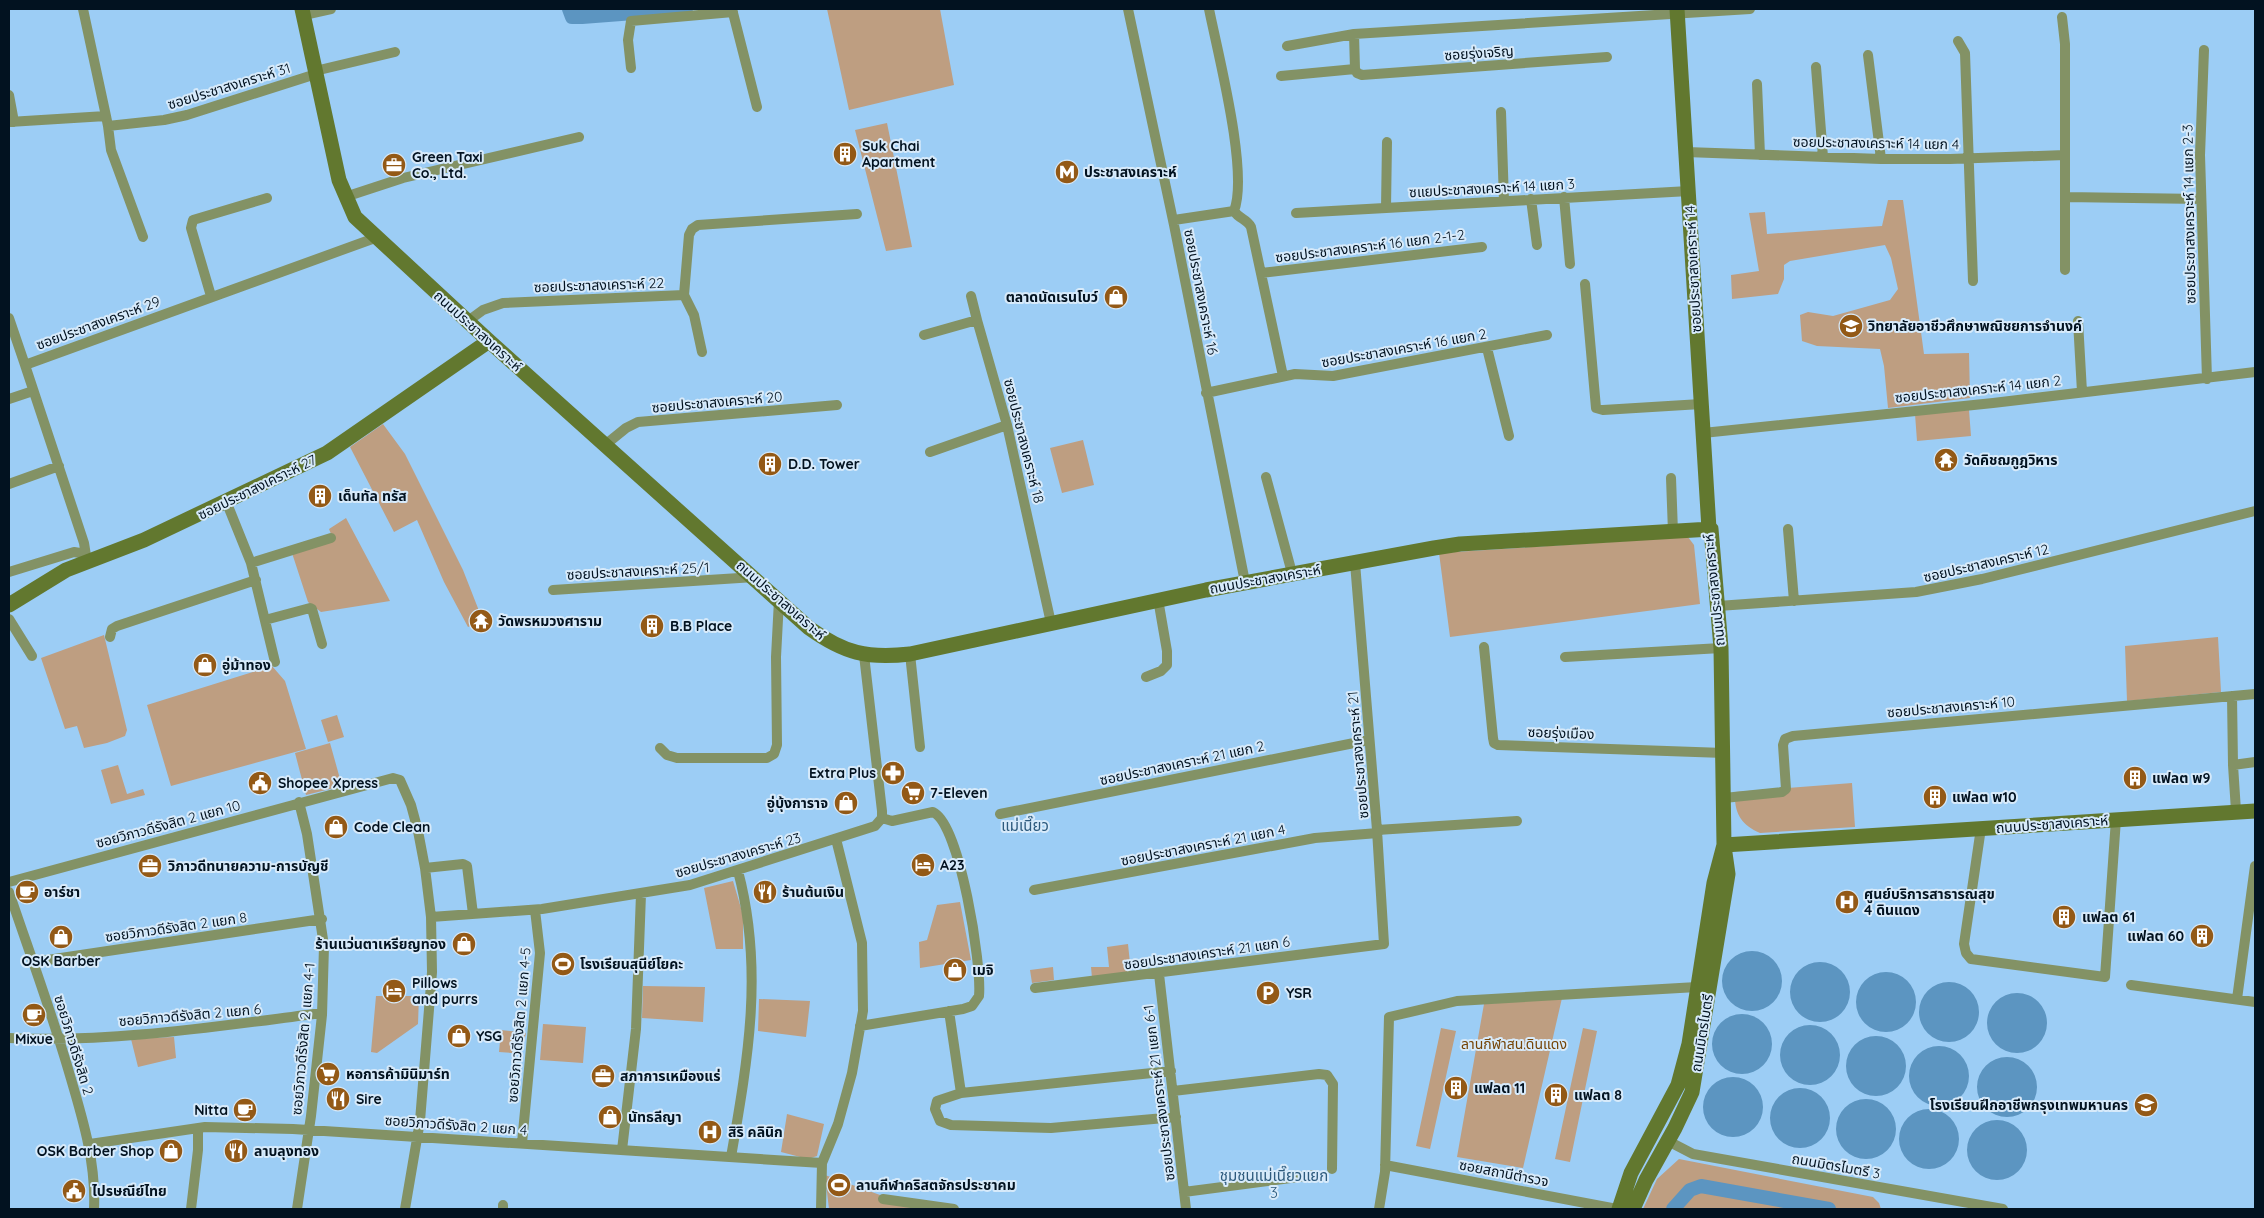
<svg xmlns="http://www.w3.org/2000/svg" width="2264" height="1218" font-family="Quicksand,'Noto Sans Thai',sans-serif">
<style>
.green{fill:#be9e81}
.water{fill:#5c95c1}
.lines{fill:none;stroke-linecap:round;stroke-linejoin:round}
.canal{stroke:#5c95c1;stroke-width:14}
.street{stroke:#839265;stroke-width:10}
.secondary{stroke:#62782f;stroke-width:15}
.labels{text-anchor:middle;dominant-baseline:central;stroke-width:4;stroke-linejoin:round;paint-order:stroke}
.street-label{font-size:14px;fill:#021220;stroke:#d7eafa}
.poi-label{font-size:14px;font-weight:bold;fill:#021220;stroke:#d7eafa;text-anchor:start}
.park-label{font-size:14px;fill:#754406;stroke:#d7eafa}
.neighbourhood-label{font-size:15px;fill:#2d5a7d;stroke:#d7eafa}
</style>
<rect width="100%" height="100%" fill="#9ccdf5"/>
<path class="green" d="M827 9H940L954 85 849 110Z
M887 123 912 247 886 251 855 130Z
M1888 200H1903L1924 354 1969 353 1970 398 1888 408 1884 366 1880 349 1817 346 1802 341 1800 315 1808 312 1833 316 1890 300 1898 289 1891 258 1885 245 1790 261 1784 265V279L1778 294 1732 299 1731 275 1759 271 1749 213 1765 212 1767 234 1882 226Z
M1969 410 1971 436 1917 441 1915 414Z
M383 424 405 454 463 570 483 621 468 627 444 582 417 520 394 532 350 447Z
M1083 440 1094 485 1062 493 1050 448Z
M346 518 390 601 321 612 308 602 292 553 333 539 329 529Z
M1688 537 1694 545 1700 604 1450 637 1439 553Z
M104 635 127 730 125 736 107 743 84 748 77 726 65 729 41 658Z
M2218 637 2221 692 2127 701 2125 646Z
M272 666 285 681 306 749 171 786 147 705Z
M337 715 344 737 328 742 321 720Z
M330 743 342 786 306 795 295 753Z
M118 765 127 794 143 789 145 795 111 804 101 770Z
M1852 783 1855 827 1760 833C1741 825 1734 813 1735 792Z
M733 881 743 915V949H716L704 888Z
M960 902 971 960 920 968 919 942 927 940 937 905Z
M1128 944 1131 973 1092 978 1091 967H1109L1107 947Z
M1053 967 1054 980 1032 983 1030 970Z
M643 986 705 987 703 1022 642 1018Z
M376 996H419L418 1024 377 1053 371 1052Z
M1562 998 1523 1168 1457 1157 1484 1004Z
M759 999 810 1001 806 1037 758 1031Z
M543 1024 586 1027 583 1063 540 1060Z
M1441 1028 1456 1031 1430 1149 1416 1146Z
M1583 1028 1597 1031 1570 1162 1555 1159Z
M501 1030 526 1033 522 1050 513 1049 512 1053 499 1052Z
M174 1037 176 1058 138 1067 131 1039Z
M787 1114 824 1124 817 1156 808 1159 781 1152Z
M1679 1159 1873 1197 1879 1203 1881 1209H1643L1657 1179Z
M825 1175 880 1195V1202L921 1209H829Z"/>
<path class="water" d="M1722 981a30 30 0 1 1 60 0a30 30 0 1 1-60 0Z
M1790 992a30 30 0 1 1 60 0a30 30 0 1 1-60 0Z
M1856 1002a30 30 0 1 1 60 0a30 30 0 1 1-60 0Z
M1919 1012a30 30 0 1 1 60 0a30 30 0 1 1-60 0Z
M1987 1023a30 30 0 1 1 60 0a30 30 0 1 1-60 0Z
M1712 1044a30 30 0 1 1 60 0a30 30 0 1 1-60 0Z
M1780 1055a30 30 0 1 1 60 0a30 30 0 1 1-60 0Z
M1846 1066a30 30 0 1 1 60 0a30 30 0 1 1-60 0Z
M1909 1076a30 30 0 1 1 60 0a30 30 0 1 1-60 0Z
M1977 1087a30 30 0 1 1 60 0a30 30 0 1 1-60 0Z
M1703 1107a30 30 0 1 1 60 0a30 30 0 1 1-60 0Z
M1770 1118a30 30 0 1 1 60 0a30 30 0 1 1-60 0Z
M1836 1129a30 30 0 1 1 60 0a30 30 0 1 1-60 0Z
M1899 1139a30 30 0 1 1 60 0a30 30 0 1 1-60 0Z
M1967 1150a30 30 0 1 1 60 0a30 30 0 1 1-60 0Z"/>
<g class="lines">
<path class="canal" d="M569 9 572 17H582L686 9
M1673 1209 1690 1190 1701 1186 1829 1209"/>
<path class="street" d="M83 9 106 116
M732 9 757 107
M1128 9 1174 225 1245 582
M1209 9C1218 54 1249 173 1234 211 1239 219 1247 219 1251 227L1283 376
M304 15 331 9
M2062 17 2065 44V270
M1354 34 1355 69 1357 73 1362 75 1607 57
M1958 41 1965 53 1973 281
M1287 46 1354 34 1750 9
M2204 50 2200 155 2207 379
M1868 55 1881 159
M1816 67 1823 157
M631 68 628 40 631 21 733 12
M315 71 395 52
M1281 76 1355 69
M1757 84 1760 155
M9 95 14 122
M1501 112 1504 201
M9 122 106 116 108 126 164 120 187 115 316 74
M108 126 111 150 143 237
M1686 152 1881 159H1950L2065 155
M345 197 403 178 579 137
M1564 197 1570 264
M2065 197 2201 199
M1531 199 1537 245
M1386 208 1387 142
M1296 213 1689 191
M1174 220 1234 211
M1261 273 1482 247
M1585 284 1596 408 1603 410 1701 404
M684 295 694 315 702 352
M211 296 191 228 193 220 267 198
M971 296 977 320
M9 318 25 365
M468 321 483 310 503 303 684 295 689 235 692 229 698 225 857 214
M2078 321 2082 392
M924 335 977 320 1007 425 1051 623
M1487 348 1509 436
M1206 393 1295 374 1333 376 1547 335
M9 399 33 391
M1703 433 1993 403 2255 372
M605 445 626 428 638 422 837 405
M930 452 1007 425
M1266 477 1292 573
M1671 478 1673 532
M9 484 59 466
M226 501 251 563 275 662
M1788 529 1794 601
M87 562 84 543 25 365 375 238
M251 563 331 538
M9 572 74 552 80 553 86 561
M553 590 755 577
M1718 606 1916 592 1982 579 2255 511
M9 619 32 656
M265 620 310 608 312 609 322 644
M110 637 112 629 117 626 256 580
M1484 647 1493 738 1494 743 1498 745 1724 753
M910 654 920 747
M1565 657 1721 648
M1146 677 1161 671 1167 665V651L1158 599
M2232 696 2233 765 2236 811
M660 748 667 755 677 758H767L774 754 777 745 776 657 779 600
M2233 765 2255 762
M1724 798 1782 792 1786 789 1783 745 1785 739 1793 736 2255 694
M1000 814 1369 740
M1981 828 1964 944 1966 953 1971 959 2105 977 2116 819
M1377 830 1517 821
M425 868 463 864 467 866 473 914
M9 882 393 778 400 780 411 805 418 831 425 868 431 917 432 972 420 1121 405 1209
M1034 890 1315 838 1378 833
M9 892C30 954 53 1016 71 1079 84 1123 96 1164 94 1209
M431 917 542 909 690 885 875 826 882 818V811L864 655
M34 962 322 919
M1159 974 1186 1209
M2131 985 2255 1002
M1035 988 1384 944 1377 830 1355 563
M2237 999 2255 866
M949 1011 961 1093 937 1101 935 1109 940 1121 951 1125 1051 1128 1176 1117
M860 1026 963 1009 972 1006 979 996C982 965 960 824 933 812L892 821 882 818
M9 1038C113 1043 219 1026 322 1013
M1173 1091 1319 1074 1327 1075 1333 1084 1332 1169
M961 1093 1171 1071
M1668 1141 1693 1154 2003 1209
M522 1143 540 953 535 910
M90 1144 205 1127 293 1129 822 1163
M622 1150 636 1029 641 894
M731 1157C748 1059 764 969 738 871
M1385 1165 1617 1209
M1184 1192 1314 1175
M883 1199 954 1209
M191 1209 198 1150V1128
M297 1209 311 1116 322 1015 324 946 307 834 299 802
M503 1209V1205
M821 1209 822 1163 838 1124 852 1073 863 1011 862 943 836 839
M1379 1209 1385 1172 1389 1017 1457 1001 1697 987"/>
<path class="secondary" d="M302 9 339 180 355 217 489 341 809 628C844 653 867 659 910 654L1206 590 1434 548 1460 544 1711 529 1721 648 1724 845 1714 883 1689 1044 1678 1085 1631 1173 1619 1209
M1677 9 1709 529
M9 605 66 570 144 540 327 453 489 341
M1724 845 2255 811
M1633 1209 1646 1180 1675 1128 1692 1092 1728 874 1725 853"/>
</g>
<defs>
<g id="building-disc" transform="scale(1.25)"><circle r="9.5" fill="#935916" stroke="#d7eafa"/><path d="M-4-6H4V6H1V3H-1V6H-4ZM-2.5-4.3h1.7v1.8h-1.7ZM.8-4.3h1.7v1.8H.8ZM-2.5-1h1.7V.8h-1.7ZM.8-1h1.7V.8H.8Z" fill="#fff"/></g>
<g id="office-disc" transform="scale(1.25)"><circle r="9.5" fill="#935916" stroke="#d7eafa"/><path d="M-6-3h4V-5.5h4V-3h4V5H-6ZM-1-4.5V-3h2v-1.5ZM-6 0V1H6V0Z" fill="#fff"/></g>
<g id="metro-disc" transform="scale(1.25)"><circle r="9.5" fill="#935916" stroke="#d7eafa"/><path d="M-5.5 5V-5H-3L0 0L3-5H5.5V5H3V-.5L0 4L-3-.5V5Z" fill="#fff"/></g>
<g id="shop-disc" transform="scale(1.25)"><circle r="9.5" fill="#935916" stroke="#d7eafa"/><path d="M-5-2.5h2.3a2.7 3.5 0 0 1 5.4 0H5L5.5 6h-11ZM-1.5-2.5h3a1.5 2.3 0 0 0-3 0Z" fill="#fff"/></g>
<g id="university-disc" transform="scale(1.25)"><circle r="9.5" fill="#935916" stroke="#d7eafa"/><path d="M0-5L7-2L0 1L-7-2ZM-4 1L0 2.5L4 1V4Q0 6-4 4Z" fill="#fff"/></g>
<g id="temple-disc" transform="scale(1.25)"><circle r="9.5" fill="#935916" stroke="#d7eafa"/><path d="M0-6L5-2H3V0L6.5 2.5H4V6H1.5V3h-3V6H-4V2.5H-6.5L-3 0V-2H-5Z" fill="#fff"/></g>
<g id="pharmacy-disc" transform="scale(1.25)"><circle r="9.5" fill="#935916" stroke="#d7eafa"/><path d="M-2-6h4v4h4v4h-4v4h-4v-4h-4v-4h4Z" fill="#fff"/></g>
<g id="civic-disc" transform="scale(1.25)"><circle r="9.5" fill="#935916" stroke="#d7eafa"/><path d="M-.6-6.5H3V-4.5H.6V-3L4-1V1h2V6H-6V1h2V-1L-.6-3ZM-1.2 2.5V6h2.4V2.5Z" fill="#fff"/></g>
<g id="supermarket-disc" transform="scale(1.25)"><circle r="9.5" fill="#935916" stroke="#d7eafa"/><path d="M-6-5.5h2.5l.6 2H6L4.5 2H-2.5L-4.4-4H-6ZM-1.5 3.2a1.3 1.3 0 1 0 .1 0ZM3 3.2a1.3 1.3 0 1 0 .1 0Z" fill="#fff"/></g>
<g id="hotel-disc" transform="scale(1.25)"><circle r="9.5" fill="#935916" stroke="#d7eafa"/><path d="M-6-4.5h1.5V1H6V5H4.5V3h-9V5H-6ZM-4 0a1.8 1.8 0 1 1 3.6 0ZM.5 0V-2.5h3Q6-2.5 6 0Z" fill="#fff"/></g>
<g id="cafe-disc" transform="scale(1.25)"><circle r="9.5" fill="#935916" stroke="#d7eafa"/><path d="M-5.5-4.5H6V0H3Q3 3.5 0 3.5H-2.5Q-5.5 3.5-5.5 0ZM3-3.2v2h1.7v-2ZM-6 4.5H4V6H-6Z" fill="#fff"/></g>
<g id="restaurant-disc" transform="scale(1.25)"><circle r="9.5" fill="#935916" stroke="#d7eafa"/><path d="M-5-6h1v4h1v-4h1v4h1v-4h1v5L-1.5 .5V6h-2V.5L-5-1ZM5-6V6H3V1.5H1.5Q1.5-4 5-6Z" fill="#fff"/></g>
<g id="hospital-disc" transform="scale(1.25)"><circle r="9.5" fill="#935916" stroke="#d7eafa"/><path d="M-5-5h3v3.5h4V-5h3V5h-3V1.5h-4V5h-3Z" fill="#fff"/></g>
<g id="stadium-disc" transform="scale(1.25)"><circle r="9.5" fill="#935916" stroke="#d7eafa"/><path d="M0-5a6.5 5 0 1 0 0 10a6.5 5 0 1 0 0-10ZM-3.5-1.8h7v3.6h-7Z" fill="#fff"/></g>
<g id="parking-disc" transform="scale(1.25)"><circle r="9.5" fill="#935916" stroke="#d7eafa"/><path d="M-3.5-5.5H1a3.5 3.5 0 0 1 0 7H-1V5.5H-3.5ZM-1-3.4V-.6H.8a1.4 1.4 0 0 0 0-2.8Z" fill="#fff"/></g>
<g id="school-disc" transform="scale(1.25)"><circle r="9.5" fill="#935916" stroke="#d7eafa"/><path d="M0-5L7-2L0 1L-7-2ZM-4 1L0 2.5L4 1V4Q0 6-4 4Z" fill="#fff"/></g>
</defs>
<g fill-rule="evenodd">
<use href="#building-disc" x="845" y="154"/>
<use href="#office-disc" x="394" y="165"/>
<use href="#metro-disc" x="1067" y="172"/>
<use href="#shop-disc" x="1116" y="297"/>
<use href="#university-disc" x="1851" y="326"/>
<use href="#temple-disc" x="1946" y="460"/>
<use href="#building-disc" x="770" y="464"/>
<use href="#building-disc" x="320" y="496"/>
<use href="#temple-disc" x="481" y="621"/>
<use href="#building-disc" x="652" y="626"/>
<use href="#shop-disc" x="205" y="665"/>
<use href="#pharmacy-disc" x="893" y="773"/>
<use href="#building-disc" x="2135" y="778"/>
<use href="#civic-disc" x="260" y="783"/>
<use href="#supermarket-disc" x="913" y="793"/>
<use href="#building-disc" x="1935" y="797"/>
<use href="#shop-disc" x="846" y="803"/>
<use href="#shop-disc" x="336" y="827"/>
<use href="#hotel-disc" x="923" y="865"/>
<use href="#office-disc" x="150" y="866"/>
<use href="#cafe-disc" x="27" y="892"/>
<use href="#restaurant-disc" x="765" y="892"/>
<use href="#hospital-disc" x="1847" y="902"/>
<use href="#building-disc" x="2064" y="917"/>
<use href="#building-disc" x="2202" y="936"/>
<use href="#shop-disc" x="61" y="937"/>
<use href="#shop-disc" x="464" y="944"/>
<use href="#stadium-disc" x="563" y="964"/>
<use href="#shop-disc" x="955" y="970"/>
<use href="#hotel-disc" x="394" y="991"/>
<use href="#parking-disc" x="1268" y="993"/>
<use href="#cafe-disc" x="34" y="1015"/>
<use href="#shop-disc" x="459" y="1036"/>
<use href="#supermarket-disc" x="328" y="1074"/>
<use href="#office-disc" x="603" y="1076"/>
<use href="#building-disc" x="1456" y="1088"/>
<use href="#building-disc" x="1556" y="1095"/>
<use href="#restaurant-disc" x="338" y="1099"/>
<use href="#school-disc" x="2146" y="1105"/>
<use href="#cafe-disc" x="245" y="1110"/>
<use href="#shop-disc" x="610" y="1117"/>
<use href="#hospital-disc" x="710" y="1132"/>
<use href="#shop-disc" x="171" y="1151"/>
<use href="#restaurant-disc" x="236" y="1151"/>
<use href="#stadium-disc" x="839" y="1185"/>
<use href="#civic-disc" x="74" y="1191"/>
</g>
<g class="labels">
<g class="street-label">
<text transform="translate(1479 53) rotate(-4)">ซอยรุ่งเจริญ</text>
<text transform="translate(229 86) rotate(-17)">ซอยประชาสงเคราะห์ 31</text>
<text transform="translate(1876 143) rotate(1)">ซอยประชาสงเคราะห์ 14 แยก 4</text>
<text transform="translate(1492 188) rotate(-3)">ซแยประชาสงเคราะห์ 14 แยก 3</text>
<text transform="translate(2189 214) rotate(-91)">ซอยประชาสงเคราะห์ 14 แยก 2-3</text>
<text transform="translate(1370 246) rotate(-7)">ซอยประชาสงเคราะห์ 16 แยก 2-1-2</text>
<text transform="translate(1693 269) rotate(-93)">ซอยประชาสงเคราะห์ 14</text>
<text transform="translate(599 285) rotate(-2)">ซอยประชาสงเคราะห์ 22</text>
<text transform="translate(1201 292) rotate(79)">ซอยประชาสงเคราะห์ 16</text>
<text transform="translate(98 323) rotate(-20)">ซอยประชาสงเคราะห์ 29</text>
<text transform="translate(478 331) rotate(42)">ถนนประชาสงเคราะห์</text>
<text transform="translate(1404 348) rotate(-10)">ซอยประชาสงเคราะห์ 16 แยก 2</text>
<text transform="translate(1978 389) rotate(-6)">ซอยประชาสงเคราะห์ 14 แยก 2</text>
<text transform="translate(717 402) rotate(-5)">ซอยประชาสงเคราะห์ 20</text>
<text transform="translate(1024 441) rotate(76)">ซอยประชาสงเคราะห์ 18</text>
<text transform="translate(257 487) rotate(-26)">ซอยประชาสงเคราะห์ 27</text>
<text transform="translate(1986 563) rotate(-13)">ซอยประชาสงเคราะห์ 12</text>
<text transform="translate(638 571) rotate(-3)">ซอยประชาสงเคราะห์ 25/1</text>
<text transform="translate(1265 579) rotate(-10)">ถนนประชาสงเคราะห์</text>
<text transform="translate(1714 590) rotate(-96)">ถนนประชาสงเคราะห์</text>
<text transform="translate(781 600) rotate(41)">ถนนประชาสงเคราะห์</text>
<text transform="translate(1951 707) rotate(-5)">ซอยประชาสงเคราะห์ 10</text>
<text transform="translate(1561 733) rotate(2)">ซอยรุ่งเมือง</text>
<text transform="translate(1358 755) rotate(-95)">ซอยประชาสงเคราะห์ 21</text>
<text transform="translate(1182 763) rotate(-12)">ซอยประชาสงเคราะห์ 21 แยก 2</text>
<text transform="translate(168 824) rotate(-15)">ซอยวิภาวดีรังสิต 2 แยก 10</text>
<text transform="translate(2052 824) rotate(-4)">ถนนประชาสงเคราะห์</text>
<text transform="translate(1203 845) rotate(-11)">ซอยประชาสงเคราะห์ 21 แยก 4</text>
<text transform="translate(738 855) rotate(-16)">ซอยประชาสงเคราะห์ 23</text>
<text transform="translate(176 927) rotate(-8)">ซอยวิภาวดีรังสิต 2 แยก 8</text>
<text transform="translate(1207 953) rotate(-8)">ซอยประชาสงเคราะห์ 21 แยก 6</text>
<text transform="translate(190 1015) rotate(-5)">ซอยวิภาวดีรังสิต 2 แยก 6</text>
<text transform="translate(519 1025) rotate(-85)">ซอยวิภาวดีรังสิต 2 แยก 4-5</text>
<text transform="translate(1702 1033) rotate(-81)">ถนนมิตรไมตรี</text>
<text transform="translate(303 1039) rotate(-85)">ซอยวิภาวดีรังสิต 2 แยก 4-1</text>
<text transform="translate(74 1045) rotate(73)">ซอยวิภาวดีรังสิต 2</text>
<text transform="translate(1159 1093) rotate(-97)">ซอยประชาสงเคราะห์ 21 แยก 6-1</text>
<text transform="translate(456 1125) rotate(4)">ซอยวิภาวดีรังสิต 2 แยก 4</text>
<text transform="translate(1836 1166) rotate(10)">ถนนมิตรไมตรี 3</text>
<text transform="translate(1504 1173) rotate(11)">ซอยสถานีตำรวจ</text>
</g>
<g class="poi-label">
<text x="862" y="146">Suk Chai<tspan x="862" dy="16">Apartment</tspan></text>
<text x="412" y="157">Green Taxi<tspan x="412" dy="16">Co., Ltd.</tspan></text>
<text x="1084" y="172">ประชาสงเคราะห์</text>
<text x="1098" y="297" text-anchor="end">ตลาดนัดเรนโบว์</text>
<text x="1868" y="326">วิทยาลัยอาชีวศึกษาพณิชยการจำนงค์</text>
<text x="1964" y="460">วัดคิชฌกูฎวิหาร</text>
<text x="788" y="464">D.D. Tower</text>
<text x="338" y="496">เด็นทัล ทรัส</text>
<text x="498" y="621">วัดพรหมวงศาราม</text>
<text x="670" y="626">B.B Place</text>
<text x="222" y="665">อู่ม้าทอง</text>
<text x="876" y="773" text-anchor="end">Extra Plus</text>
<text x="2152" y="778">แฟลต พ9</text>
<text x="278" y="783">Shopee Xpress</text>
<text x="930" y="793">7-Eleven</text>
<text x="1952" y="797">แฟลต พ10</text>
<text x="828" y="803" text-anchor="end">อู่บุ้งการาจ</text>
<text x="354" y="827">Code Clean</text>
<text x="940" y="865">A23</text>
<text x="168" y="866">วิภาวดีทนายความ-การบัญชี</text>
<text x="44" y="892">อาร์ชา</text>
<text x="782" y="892">ร้านต้นเงิน</text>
<text x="1864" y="894">ศูนย์บริการสาธารณสุข<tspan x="1864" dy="16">4 ดินแดง</tspan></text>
<text x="2082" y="917">แฟลต 61</text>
<text x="2184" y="936" text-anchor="end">แฟลต 60</text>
<text x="446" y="944" text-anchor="end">ร้านแว่นตาเหรียญทอง</text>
<text x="61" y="961" text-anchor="middle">OSK Barber</text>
<text x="580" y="964">โรงเรียนสุนีย์โยคะ</text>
<text x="972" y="970">เมจิ</text>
<text x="412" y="983">Pillows<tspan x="412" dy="16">and purrs</tspan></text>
<text x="1286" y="993">YSR</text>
<text x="476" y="1036">YSG</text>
<text x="34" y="1039" text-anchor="middle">Mixue</text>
<text x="346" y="1074">หอการค้ามินิมาร์ท</text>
<text x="620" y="1076">สภาการเหมืองแร่</text>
<text x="1474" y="1088">แฟลต 11</text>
<text x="1574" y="1095">แฟลต 8</text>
<text x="356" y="1099">Sire</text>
<text x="2128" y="1105" text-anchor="end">โรงเรียนฝึกอาชีพกรุงเทพมหานคร</text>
<text x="228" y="1110" text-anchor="end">Nitta</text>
<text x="628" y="1117">นัทธลีญา</text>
<text x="728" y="1132">สิริ คลินิก</text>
<text x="154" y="1151" text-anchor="end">OSK Barber Shop</text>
<text x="254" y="1151">ลาบลุงทอง</text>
<text x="856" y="1185">ลานกีฬาคริสตจักรประชาคม</text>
<text x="92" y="1191">ไปรษณีย์ไทย</text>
</g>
<g class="park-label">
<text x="1514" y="1044">ลานกีฬาสน.ดินแดง</text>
</g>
<g class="neighbourhood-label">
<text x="1025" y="825">แม่เนี๊ยว</text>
<text x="1274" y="1175">ชุมชนแม่เนี๊ยวแยก<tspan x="1274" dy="17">3</tspan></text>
</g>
</g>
<rect width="2264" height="1218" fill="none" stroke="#021220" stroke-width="20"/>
</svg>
